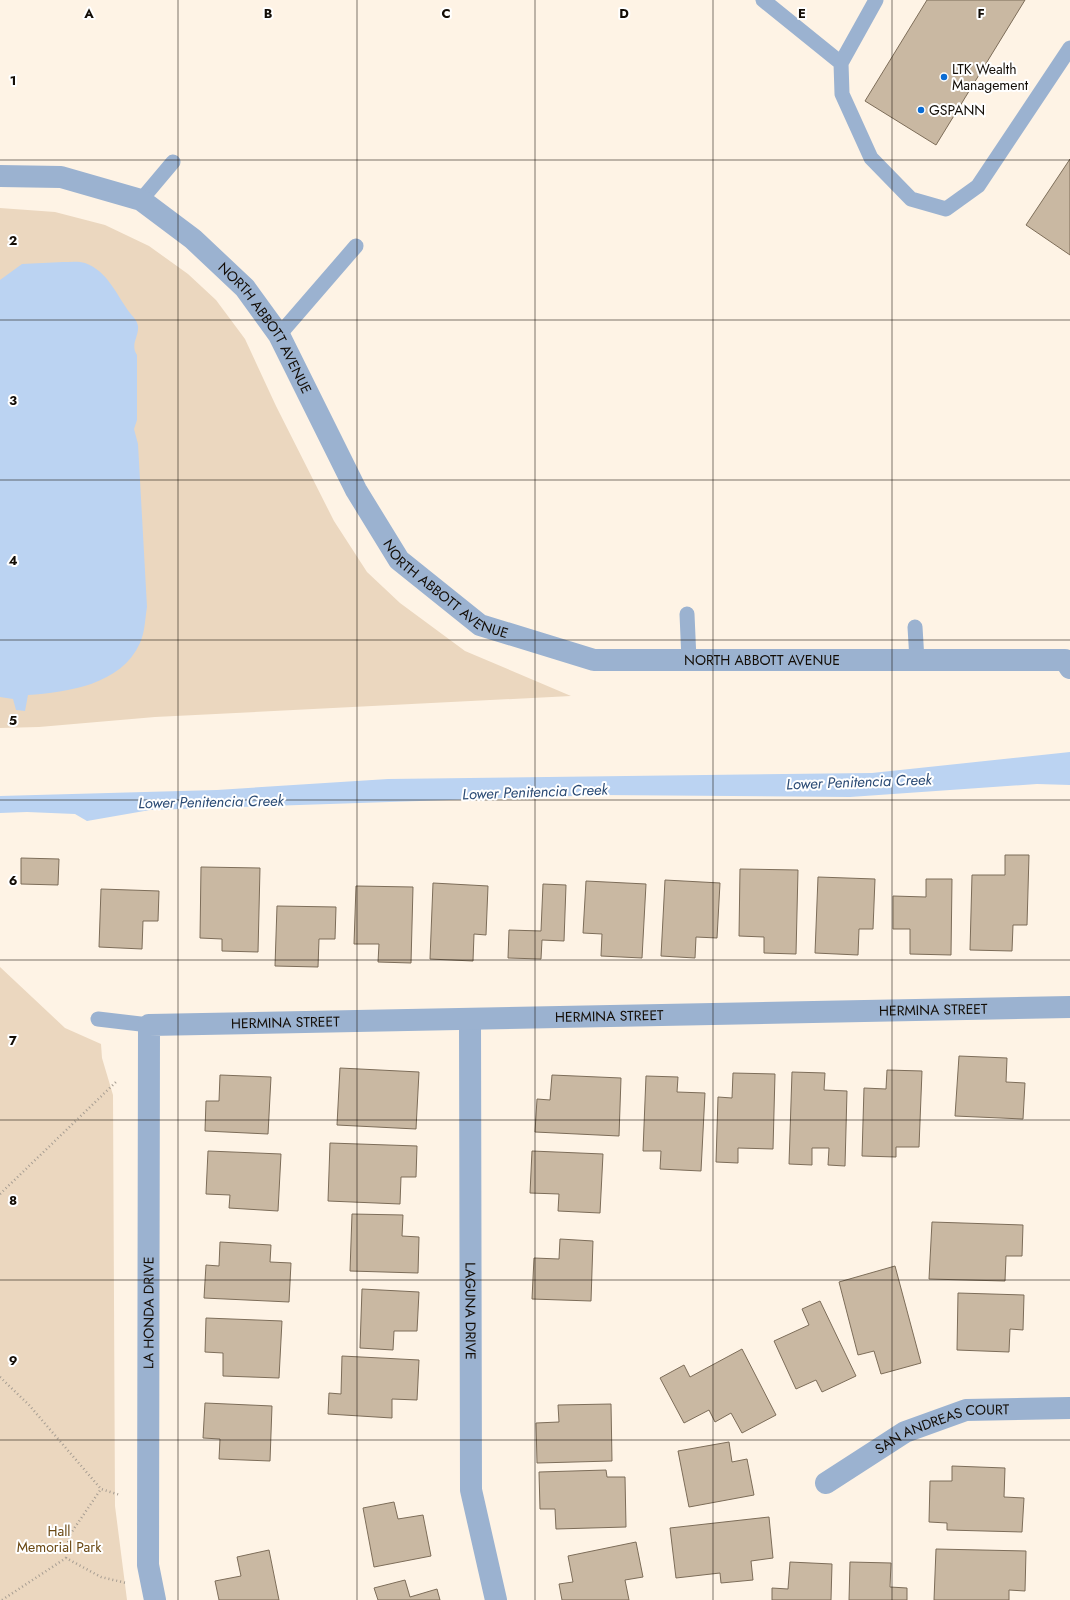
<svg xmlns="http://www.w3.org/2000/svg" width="1070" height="1600" viewBox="0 0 1070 1600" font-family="Jost,sans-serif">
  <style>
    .green { fill: #ebd7bf }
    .water { fill: #bbd3f2 }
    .building { fill: #c9b8a2; stroke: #7d6d59 }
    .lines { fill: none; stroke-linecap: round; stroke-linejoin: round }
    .path { stroke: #a69d92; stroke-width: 2.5; stroke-dasharray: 1 3; stroke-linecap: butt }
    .service { stroke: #9bb2d0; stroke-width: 15 }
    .minor { stroke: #9bb2d0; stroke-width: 22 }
    .grid { fill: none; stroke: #130d06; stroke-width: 1; stroke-opacity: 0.55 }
    .poi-dot { fill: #0a6cd4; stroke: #fff; stroke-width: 1.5 }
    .labels { text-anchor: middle; stroke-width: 4; stroke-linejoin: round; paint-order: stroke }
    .poi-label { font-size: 14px; fill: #130d06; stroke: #fff; text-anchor: start }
    .street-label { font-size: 14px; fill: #130d06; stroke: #fff }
    .park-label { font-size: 14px; fill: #6a4813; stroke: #fff }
    .water-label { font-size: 15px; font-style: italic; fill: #2b4b75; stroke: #fff }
    .grid-label { font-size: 13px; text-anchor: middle; font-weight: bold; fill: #130d06; stroke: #fff; stroke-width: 4; stroke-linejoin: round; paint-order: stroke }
  </style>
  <rect width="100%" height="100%" fill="#fef3e5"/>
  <path class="green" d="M0 208 55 212 105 225 149 246 188 274 216 300 245 339 276 406 334 521 367 572 400 603 465 651 571 696 155 717 39 727 0 728Z
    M0 967 65 1028 101 1044 102 1058 113 1095 115 1506 127 1600H0Z"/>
  <path class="water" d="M63 262C70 262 79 261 85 263 108 271 117 296 130 313 133 317 137 320 138 326 139 337 130 344 137 355V420L134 429 138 444 147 607C145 619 145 632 140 643 121 685 68 692 28 695L25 711 16 710 13 699 0 697V280L22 264Z
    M1070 752V785L1037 784 850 797 603 795 150 810 87 821 75 814 27 812 0 813V796L217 790 388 779 872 773Z"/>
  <path class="building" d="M927 0H1025L936 145 865 101Z
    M1070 159V255L1026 225Z
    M1005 855H1029L1027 925H1013L1012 951 970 950 972 875H1005Z
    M21 858 59 859 58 885 21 884Z
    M201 867 260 868 258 952 222 951V939L200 938Z
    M740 869 798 870 796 954 764 953V937L739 936Z
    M818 877 875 879 873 929H859L858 955 815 953Z
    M926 879H952L951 955 910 954V929H893V896L926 897Z
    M665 880 720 883 717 938 696 937 695 958 661 956Z
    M586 881 646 884 642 958 601 956 602 934 583 933Z
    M433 883 488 886 486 935 474 934 473 961 430 959Z
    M543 884 566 885 564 941 542 940 541 959 508 958 509 930 541 931Z
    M356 886 413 887 411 963 378 962 379 944H354Z
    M101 889 159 891 158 921H143L142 949 99 947Z
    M277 906 336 907 335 939H319L318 967 275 966Z
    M959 1056 1007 1058 1006 1082 1025 1083 1023 1119 955 1116Z
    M340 1068 419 1072 416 1129 337 1125Z
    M887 1070 922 1071 919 1147H896V1157L862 1156 864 1088 886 1089Z
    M792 1072 825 1073 824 1090 847 1091 845 1166 828 1165 829 1148H812V1165L789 1164Z
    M733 1073 775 1074 773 1149 738 1148V1163L716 1162 718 1097 732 1098Z
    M220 1075 271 1077 268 1134 205 1131 206 1101H219Z
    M552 1075 621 1078 619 1136 535 1132 537 1099 550 1100Z
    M646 1076 678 1077 677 1092 705 1093 701 1171 660 1169 661 1151H643Z
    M330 1143 417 1146 416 1177H401L400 1204 328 1201Z
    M208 1151 281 1154 278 1211 229 1208 230 1195 206 1194Z
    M532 1151 603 1154 600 1213 558 1211 559 1194 530 1193Z
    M352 1214 403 1215 402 1236 419 1237 418 1273 350 1271Z
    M932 1222 1023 1225 1022 1256H1006L1005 1281 929 1279Z
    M560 1239 593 1241 591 1301 532 1299 534 1258 559 1259Z
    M220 1242 271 1245 270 1262 291 1263 289 1302 204 1298 206 1265 219 1266Z
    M895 1266 921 1363 881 1374 874 1351 858 1355 839 1282Z
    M362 1289 419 1292 417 1331H394L393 1350 360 1348Z
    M958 1293 1024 1295 1023 1330 1010 1329 1009 1352 957 1350Z
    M820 1301 856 1376 822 1392 816 1380 796 1389 774 1341 809 1325 802 1309Z
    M206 1318 282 1321 279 1378 223 1376V1353L205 1352Z
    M742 1349 776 1415 742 1433 731 1413 715 1422 709 1410 684 1423 660 1378 684 1365 690 1377Z
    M342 1356 419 1360 417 1400 392 1399V1418L328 1414 329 1393 341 1394Z
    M205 1403 272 1406 270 1461 219 1459 220 1439 203 1438Z
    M611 1404 612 1461 537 1463 536 1423 559 1422 558 1405Z
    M729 1442 732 1462 747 1459 754 1495 689 1507 678 1451Z
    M952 1466 1005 1468 1004 1497 1024 1498 1022 1532 947 1530V1523L929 1522 930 1481H952Z
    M606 1470 607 1477H625L626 1527 556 1529 555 1509H540L539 1472Z
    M394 1502 398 1519 423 1515 431 1556 374 1567 363 1508Z
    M769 1517 773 1558 751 1561 753 1580 721 1583 720 1573 676 1578 670 1528Z
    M636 1542 643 1577 625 1580 629 1600H562L559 1584 573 1582 568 1556Z
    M936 1549 1026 1551 1025 1591 1009 1590V1600H934Z
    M269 1550 279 1600H219L215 1581 241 1576 237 1557Z
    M790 1562 832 1564 831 1600H772V1588L788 1589Z
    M850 1562 891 1563 890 1587 907 1588V1600H849Z
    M405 1580 410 1597 437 1589 440 1600H378L374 1588Z"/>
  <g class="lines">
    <path class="path" d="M0 1194 117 1081
      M0 1377 29 1405 101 1489
      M66 1558 69 1536 101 1489 120 1495
      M2 1600 66 1558 101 1577 126 1583"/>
    <path class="service" d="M763 0 841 63 876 0
      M841 63 842 94 871 158 911 199 946 209 978 186 1070 48
      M141 200 173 162
      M279 335 356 246
      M687 614 689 660
      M915 627 917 660
      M98 1019 149 1025"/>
    <g class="minor">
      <path id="s1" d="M0 176 61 177 141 200 193 239 245 288 279 335 356 490 399 560 480 625 594 660H1065L1070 668"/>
      <path id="s2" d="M470 1019 471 1490 496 1600"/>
      <path id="s3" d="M826 1483 905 1432 966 1410 1070 1408"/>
      <path id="s4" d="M155 1600 148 1565 149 1025 1070 1007"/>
    </g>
  </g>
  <path class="grid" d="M178 0V1600M357 0V1600M535 0V1600M713 0V1600M892 0V1600M0 160H1070M0 320H1070M0 480H1070M0 640H1070M0 800H1070M0 960H1070M0 1120H1070M0 1280H1070M0 1440H1070"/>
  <g class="poi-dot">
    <circle cx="944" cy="77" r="4"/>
    <circle cx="921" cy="110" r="4"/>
  </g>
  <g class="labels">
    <g class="poi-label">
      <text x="952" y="74">LTK Wealth<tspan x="952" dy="16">Management</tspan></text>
      <text x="929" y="115">GSPANN</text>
    </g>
    <g class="street-label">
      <text dy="5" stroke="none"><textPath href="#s1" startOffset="325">NORTH ABBOTT AVENUE</textPath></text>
      <text dy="5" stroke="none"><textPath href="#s1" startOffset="649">NORTH ABBOTT AVENUE</textPath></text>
      <text dy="5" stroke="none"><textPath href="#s1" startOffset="985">NORTH ABBOTT AVENUE</textPath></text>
      <text dy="5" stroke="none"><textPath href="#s4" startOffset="1360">HERMINA STREET</textPath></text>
      <text dy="5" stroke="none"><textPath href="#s4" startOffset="1036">HERMINA STREET</textPath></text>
      <text dy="5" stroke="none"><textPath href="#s4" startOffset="712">HERMINA STREET</textPath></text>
      <text dy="5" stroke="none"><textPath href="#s2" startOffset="292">LAGUNA DRIVE</textPath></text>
      <text dy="5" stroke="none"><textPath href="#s4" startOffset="288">LA HONDA DRIVE</textPath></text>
      <text dy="5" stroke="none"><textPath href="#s3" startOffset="131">SAN ANDREAS COURT</textPath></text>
    </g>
    <g class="park-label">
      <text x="59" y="1536">Hall<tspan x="59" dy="16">Memorial Park</tspan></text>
    </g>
    <g class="water-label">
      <text transform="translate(859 782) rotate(-2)" y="5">Lower Penitencia Creek</text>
      <text transform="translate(535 792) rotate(-2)" y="5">Lower Penitencia Creek</text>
      <text transform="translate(211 802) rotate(-1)" y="5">Lower Penitencia Creek</text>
    </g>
  </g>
  <g class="grid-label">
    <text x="89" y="18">A</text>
    <text x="268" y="18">B</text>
    <text x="446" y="18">C</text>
    <text x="624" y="18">D</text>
    <text x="802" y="18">E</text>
    <text x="981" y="18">F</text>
    <text x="13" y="85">1</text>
    <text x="13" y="245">2</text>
    <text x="13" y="405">3</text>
    <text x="13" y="565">4</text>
    <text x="13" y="725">5</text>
    <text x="13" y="885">6</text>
    <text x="13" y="1045">7</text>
    <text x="13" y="1205">8</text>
    <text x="13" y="1365">9</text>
  </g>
</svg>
